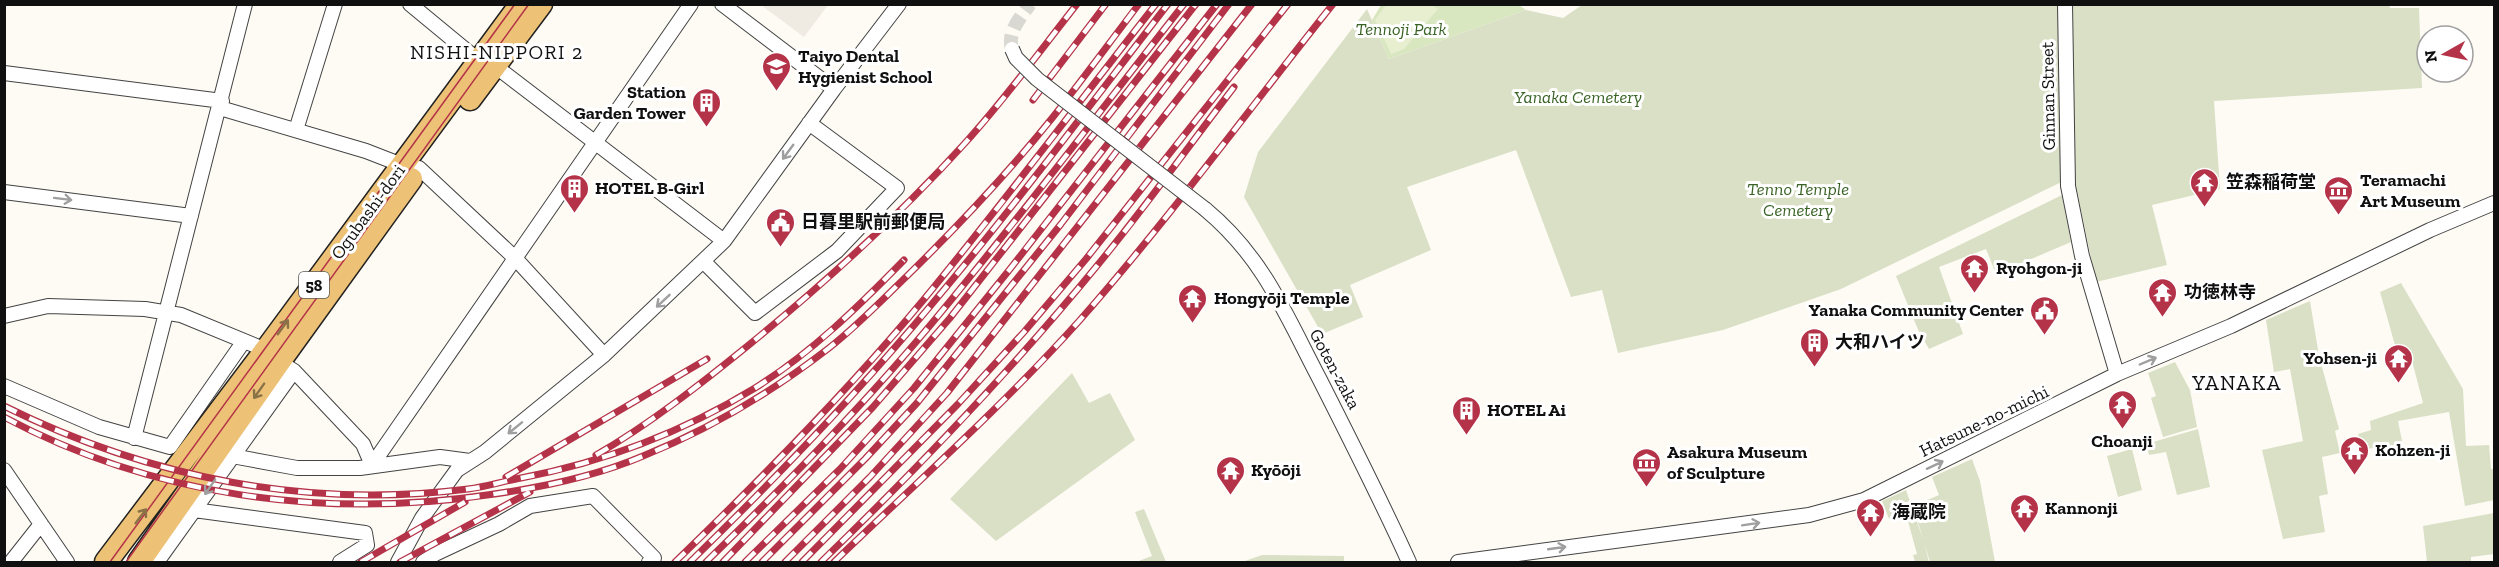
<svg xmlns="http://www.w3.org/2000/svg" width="2499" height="567" viewBox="0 0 2499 567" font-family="'Zilla Slab','Noto Sans JP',serif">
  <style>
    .green { fill: #d8e7c0 }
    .cemetery { fill: #dae0c6 }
    .pitch { fill: #e8efd1 }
    .plaza { fill: #efeae2 }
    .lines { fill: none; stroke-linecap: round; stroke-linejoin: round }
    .minor-tunnel { stroke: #dad8d2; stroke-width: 14; stroke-dasharray: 14 7; stroke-linecap: butt }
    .minor-casing { stroke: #434343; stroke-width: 16 }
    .primary-casing { stroke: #212121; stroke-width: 25 }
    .minor { stroke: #fff; stroke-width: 14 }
    .primary { stroke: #edc276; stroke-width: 22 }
    .tram { stroke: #b53349; stroke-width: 1.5 }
    .rail-casing { stroke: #b53349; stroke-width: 7 }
    .rail { stroke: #fff; stroke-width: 4.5; stroke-dasharray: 14; stroke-linecap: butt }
    .minor-bridge-casing { stroke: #434343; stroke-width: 16; stroke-linecap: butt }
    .minor-bridge { stroke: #fff; stroke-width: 14 }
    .oneway { stroke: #9f9f9f }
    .oneway2 { stroke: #8a7248 }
    .labels { text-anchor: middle; stroke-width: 6; stroke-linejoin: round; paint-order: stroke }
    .shield { fill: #fff; stroke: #585858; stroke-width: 1.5 }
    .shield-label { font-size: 16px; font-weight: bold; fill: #101010 }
    .park-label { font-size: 18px; font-style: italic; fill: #396325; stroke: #fff }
    .poi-label { font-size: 18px; font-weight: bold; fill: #101010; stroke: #fff; text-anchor: start }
    .street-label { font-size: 18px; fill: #101010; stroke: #fff }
    .neighbourhood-label { font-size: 20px; letter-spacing: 1.5px; fill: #101010; stroke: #fff }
    .quarter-label { font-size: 21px; letter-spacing: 1.5px; fill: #101010; stroke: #fff }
  </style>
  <rect width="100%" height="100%" fill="#fefbf4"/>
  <path class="green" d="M1517 4 1526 10 1389 59 1372 20 1381 5Z"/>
  <path class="cemetery" d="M2389 4 2390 8H2419L2422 88 2214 101 2220 189 2152 205 2167 265 2096 282 2074 176 1841 289 1723 330 1618 353 1602 290 1571 297 1516 150 1407 187 1431 250 1350 285 1363 317 1322 334 1244 197 1258 152 1367 9 1389 59 1526 10 1563 18 1582 5Z
    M2062 195 2071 242 1996 274 1986 249 1939 267 1963 334 1929 349 1919 332 1896 276Z
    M2401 283 2463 389 2466 446 2489 445 2491 469H2494V500L2465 506 2449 412 2398 421 2403 446 2362 449 2358 434 2371 430 2370 421 2423 403 2410 353 2398 356 2380 292Z
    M2310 301 2319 356 2339 429 2335 431 2340 453 2322 457 2328 494 2319 496 2325 532 2283 539 2262 450 2303 441 2290 369 2274 372 2266 320Z
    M2175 362 2190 390 2197 427 2163 437 2151 398 2156 396 2148 373Z
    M1072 373 1089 403 1110 393 1135 440 996 541 950 499Z
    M2198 429 2210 487 2177 495 2166 452 2149 455 2146 444Z
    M2132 449 2142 490 2118 497 2107 456Z
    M1972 459 1980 481 1995 562H1930L1913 506 1939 495 1932 477Z
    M1906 490 1924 542 1929 562H1915L1913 555 1917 554 1906 514 1889 519 1882 501Z
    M1144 509 1166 562H1136L1152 556 1135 512Z
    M2494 513V554L2471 557V562H2427L2423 526Z
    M1262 555 1344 556V562H1242Z"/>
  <path class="pitch" d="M1386 5H1431L1438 9 1404 49 1391 54 1375 20Z"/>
  <path class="plaza" d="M761 5H828L804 37Z"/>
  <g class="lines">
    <path class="minor-tunnel" d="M1012 49C1007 32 1020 18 1030 4"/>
    <defs>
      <path id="minor" d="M410 4 479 61
        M722 4 834 89
        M2065 4 2068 186 2082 256 2117 374
        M495 66 724 241
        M4 73 222 101
        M220 108 366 151 402 165
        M296 130 335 4
        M419 168 515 258 604 355
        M4 192 191 216
        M1205 209C1263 257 1285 313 1319 378 1350 439 1381 500 1409 562
        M704 262 755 313 837 251 897 188 809 123
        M4 316 48 306 145 309 181 315 266 350
        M286 366 294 371 363 444 372 465
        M4 386 99 427 170 447 244 341
        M134 438 245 4
        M232 456 297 468H360L440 457 470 461
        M372 465 691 4
        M4 470 67 562
        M194 510 365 533 367 545 340 562
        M11 562 41 524
        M157 562 294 371
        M398 562 422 518 457 470 485 452 604 355 724 241 834 89 899 4
        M423 562 435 554 499 524 530 506 593 496 654 558 649 562
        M1458 562 1809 515 1864 500 2117 374 2231 326 2430 230 2494 203"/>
      <path id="primary" d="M470 99 541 4
        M106 562 269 346 521 4
        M139 562 279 362 411 179"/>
    </defs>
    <use href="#minor" class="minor-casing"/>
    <use href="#primary" class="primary-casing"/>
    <use href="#minor" class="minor"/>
    <use href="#primary" class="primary"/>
    <path class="tram" d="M110 562 515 4
      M126 562 529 4"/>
    <defs>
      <path id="rail" d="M1033 100 1106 4
        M4 406C149 478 308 509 468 489 486 487 504 481 521 478 604 462 683 432 755 388 811 353 858 307 904 260
        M4 417C152 496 323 519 487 495 539 488 594 477 643 456 710 429 772 392 829 348 857 326 882 300 908 275 959 225 1008 173 1053 117 1082 80 1110 42 1139 4
        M596 455C650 424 702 383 750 344 827 281 899 216 966 142 1005 99 1040 51 1077 4
        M506 477 707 359
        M361 562 465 502
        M400 562 530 492
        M675 562C762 478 848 391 925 298 1004 202 1079 102 1156 4
        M690 562C774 480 856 395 932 304 1014 207 1090 105 1168 4
        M706 562C788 482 869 400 942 311 1025 211 1103 107 1184 4
        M723 562 873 407 950 318 1196 4
        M745 562 840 469 914 388 1010 269 1217 4
        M762 562 865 459 917 403 1061 224 1229 4
        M785 562 870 477 947 393 1252 4
        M802 562 958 404 1024 332 1086 259 1288 4
        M821 562C918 468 1010 372 1096 267 1144 209 1188 147 1234 87
        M834 562C916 483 1003 406 1080 320 1169 219 1249 109 1333 4"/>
    </defs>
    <use href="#rail" class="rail-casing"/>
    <use href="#rail" class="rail"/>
    <defs>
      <path id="minor-bridge" d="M1012 49 1016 58 1037 79 1205 209"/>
    </defs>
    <use href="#minor-bridge" class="minor-bridge-casing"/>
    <use href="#minor-bridge" class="minor-bridge"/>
  </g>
  <defs><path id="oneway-shaft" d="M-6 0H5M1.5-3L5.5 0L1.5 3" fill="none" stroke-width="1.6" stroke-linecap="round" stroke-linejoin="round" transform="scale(1.5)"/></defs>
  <g class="oneway">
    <use href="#oneway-shaft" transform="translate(788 152) rotate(126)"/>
    <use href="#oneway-shaft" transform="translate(63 199) rotate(7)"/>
    <use href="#oneway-shaft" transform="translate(663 301) rotate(137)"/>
    <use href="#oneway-shaft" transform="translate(2148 361) rotate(-23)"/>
    <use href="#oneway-shaft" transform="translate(515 428) rotate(141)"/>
    <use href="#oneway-shaft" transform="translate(1935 465) rotate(-25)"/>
    <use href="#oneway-shaft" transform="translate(210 487) rotate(125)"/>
    <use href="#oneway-shaft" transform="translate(1751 524) rotate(-9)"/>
    <use href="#oneway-shaft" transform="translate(1557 548) rotate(-8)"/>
  </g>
  <g class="oneway2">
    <use href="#oneway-shaft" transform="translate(283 327) rotate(-54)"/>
    <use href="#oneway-shaft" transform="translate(259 391) rotate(125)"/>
    <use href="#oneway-shaft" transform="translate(141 516) rotate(-53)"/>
  </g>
  <defs>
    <symbol id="university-pin" viewBox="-11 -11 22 30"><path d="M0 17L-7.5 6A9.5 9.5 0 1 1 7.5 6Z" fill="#b53349" stroke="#fff"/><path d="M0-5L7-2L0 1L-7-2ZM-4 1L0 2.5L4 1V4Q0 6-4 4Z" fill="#fff"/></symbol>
    <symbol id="building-pin" viewBox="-11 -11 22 30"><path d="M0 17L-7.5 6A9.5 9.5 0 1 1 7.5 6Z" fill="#b53349" stroke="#fff"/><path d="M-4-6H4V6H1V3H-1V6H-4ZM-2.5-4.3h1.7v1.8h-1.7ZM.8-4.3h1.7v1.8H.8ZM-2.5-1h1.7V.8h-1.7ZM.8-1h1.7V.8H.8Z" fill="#fff"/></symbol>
    <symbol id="temple-pin" viewBox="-11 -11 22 30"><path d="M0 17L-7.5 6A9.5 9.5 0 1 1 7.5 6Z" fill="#b53349" stroke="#fff"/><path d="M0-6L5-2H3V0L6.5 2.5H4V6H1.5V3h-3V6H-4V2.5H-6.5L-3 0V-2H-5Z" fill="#fff"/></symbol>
    <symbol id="museum-pin" viewBox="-11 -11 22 30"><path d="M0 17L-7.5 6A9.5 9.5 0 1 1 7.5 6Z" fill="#b53349" stroke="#fff"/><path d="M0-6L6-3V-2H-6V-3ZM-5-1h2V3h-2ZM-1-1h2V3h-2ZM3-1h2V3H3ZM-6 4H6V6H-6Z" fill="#fff"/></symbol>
    <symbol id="civic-pin" viewBox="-11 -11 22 30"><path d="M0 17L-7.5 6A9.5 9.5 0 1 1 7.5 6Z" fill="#b53349" stroke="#fff"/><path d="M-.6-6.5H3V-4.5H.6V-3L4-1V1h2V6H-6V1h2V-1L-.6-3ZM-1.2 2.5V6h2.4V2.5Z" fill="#fff"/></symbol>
  </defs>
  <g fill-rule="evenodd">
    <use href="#university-pin" x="760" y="50" width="33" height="45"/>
    <use href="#building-pin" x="690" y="86" width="33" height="45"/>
    <use href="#temple-pin" x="2188" y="166" width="33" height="45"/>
    <use href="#building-pin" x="558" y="172" width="33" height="45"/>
    <use href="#museum-pin" x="2322" y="174" width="33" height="45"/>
    <use href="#civic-pin" x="764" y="206" width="33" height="45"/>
    <use href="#temple-pin" x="1958" y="252" width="33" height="45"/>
    <use href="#temple-pin" x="2146" y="276" width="33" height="45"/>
    <use href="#temple-pin" x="1176" y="282" width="33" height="45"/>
    <use href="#civic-pin" x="2028" y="294" width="33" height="45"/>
    <use href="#building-pin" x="1798" y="326" width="33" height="45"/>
    <use href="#temple-pin" x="2382" y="342" width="33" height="45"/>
    <use href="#temple-pin" x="2106" y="388" width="33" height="45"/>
    <use href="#building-pin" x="1450" y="394" width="33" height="45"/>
    <use href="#temple-pin" x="2338" y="434" width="33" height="45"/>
    <use href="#museum-pin" x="1630" y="446" width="33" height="45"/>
    <use href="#temple-pin" x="1214" y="454" width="33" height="45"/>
    <use href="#temple-pin" x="2008" y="492" width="33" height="45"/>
    <use href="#temple-pin" x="1854" y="496" width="33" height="45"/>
  </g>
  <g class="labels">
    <rect class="shield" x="299" y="272" width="30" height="26" rx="4.5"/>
    <g class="shield-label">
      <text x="314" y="291">58</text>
    </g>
    <g class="park-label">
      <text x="1401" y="35">Tennoji Park</text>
      <text x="1578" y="103">Yanaka Cemetery</text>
      <text x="1798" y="195">Tenno Temple<tspan x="1798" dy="21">Cemetery</tspan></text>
    </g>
    <g class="poi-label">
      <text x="798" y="62">Taiyo Dental<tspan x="798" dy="21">Hygienist School</tspan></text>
      <text x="686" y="98" text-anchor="end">Station<tspan x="686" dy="21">Garden Tower</tspan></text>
      <text x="2360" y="186">Teramachi<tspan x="2360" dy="21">Art Museum</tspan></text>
      <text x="2226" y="188">笠森稲荷堂</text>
      <text x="595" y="194">HOTEL B-Girl</text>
      <text x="801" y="228">日暮里駅前郵便局</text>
      <text x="1996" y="274">Ryohgon-ji</text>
      <text x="2184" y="298">功徳林寺</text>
      <text x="1214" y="304">Hongyōji Temple</text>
      <text x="2024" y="316" text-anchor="end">Yanaka Community Center</text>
      <text x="1835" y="348">大和ハイツ</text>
      <text x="2377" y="364" text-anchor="end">Yohsen-ji</text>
      <text x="1487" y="416">HOTEL Ai</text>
      <text x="2122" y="447" text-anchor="middle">Choanji</text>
      <text x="2375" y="456">Kohzen-ji</text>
      <text x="1667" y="458">Asakura Museum<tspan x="1667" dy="21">of Sculpture</tspan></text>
      <text x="1251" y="476">Kyōōji</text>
      <text x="2045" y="514">Kannonji</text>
      <text x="1892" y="518">海蔵院</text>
    </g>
    <g class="street-label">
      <text transform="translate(2048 96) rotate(-91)" y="6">Ginnan Street</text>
      <text transform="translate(368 212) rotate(-54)" y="6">Ogubashi-dori</text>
      <text transform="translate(1335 369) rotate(62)" y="6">Goten-zaka</text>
      <text transform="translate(1984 421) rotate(-26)" y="6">Hatsune-no-michi</text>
    </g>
    <g class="neighbourhood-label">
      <text x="497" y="59">NISHI-NIPPORI 2</text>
    </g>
    <g class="quarter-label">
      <text x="2237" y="390">YANAKA</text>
    </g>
  </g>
  <rect width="2499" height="567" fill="none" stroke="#101010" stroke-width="12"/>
  <g transform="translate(2445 54) rotate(261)"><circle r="28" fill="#ffffff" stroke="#9f9f9f" stroke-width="1.5"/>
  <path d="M0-4.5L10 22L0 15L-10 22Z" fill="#b53349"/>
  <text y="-9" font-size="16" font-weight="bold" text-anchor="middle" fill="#101010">N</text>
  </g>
</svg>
